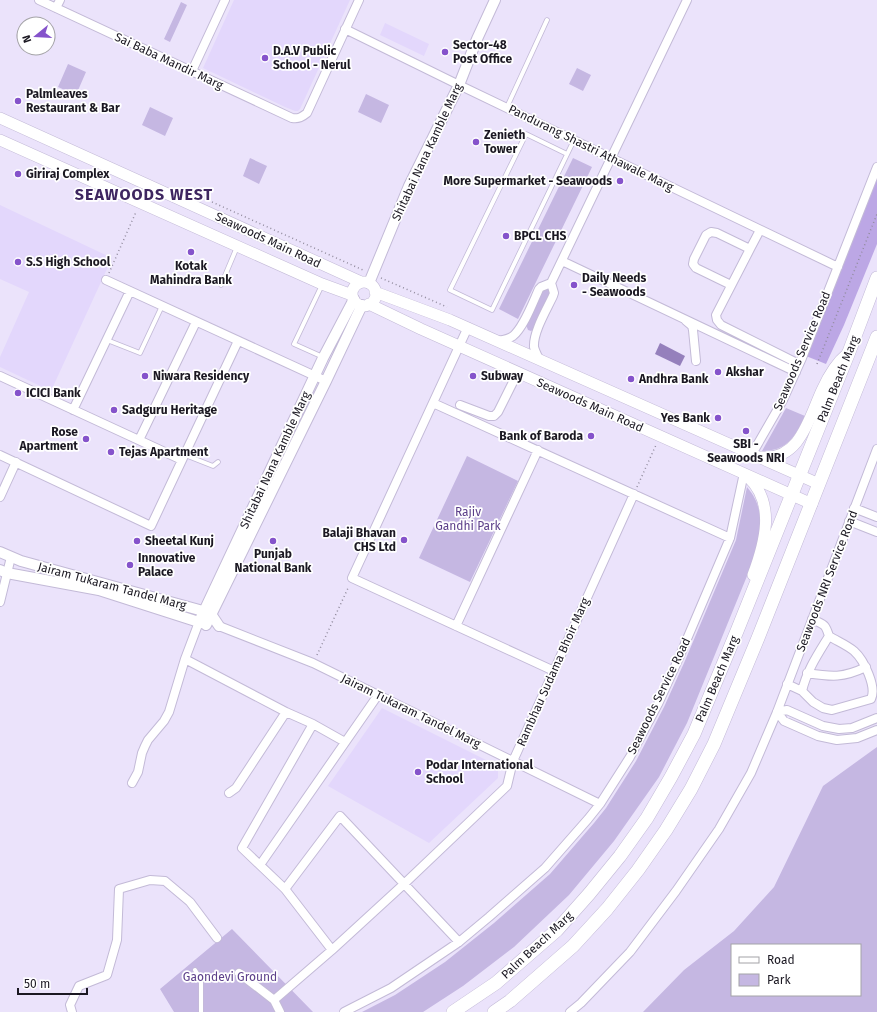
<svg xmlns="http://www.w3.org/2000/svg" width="877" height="1012" viewBox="0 0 877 1012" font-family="'Fira Sans',sans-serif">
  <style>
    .built { fill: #e3d7fc }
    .green { fill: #c5b7e2; fill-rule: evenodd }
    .forest { fill: #bca7e5 }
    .water { fill: #9580bc }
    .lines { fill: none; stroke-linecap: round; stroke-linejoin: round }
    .service-casing { stroke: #c3bad7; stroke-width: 5.5 }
    .minor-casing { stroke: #c3bad7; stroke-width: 10 }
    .tertiary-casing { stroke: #c3bad7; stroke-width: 12 }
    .secondary-casing { stroke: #c3bad7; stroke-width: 12 }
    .primary-casing { stroke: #c3bad7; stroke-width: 14 }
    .path { stroke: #928c9e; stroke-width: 1.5; stroke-dasharray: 1 3; stroke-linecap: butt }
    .service { stroke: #fff; stroke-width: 4 }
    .minor { stroke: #fff; stroke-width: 8 }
    .tertiary { stroke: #fff; stroke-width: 10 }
    .secondary { stroke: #fff; stroke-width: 11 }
    .primary { stroke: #fff; stroke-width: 13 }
    .poi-dot { fill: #8553cb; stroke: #fff; stroke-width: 1.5 }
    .labels { text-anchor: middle; stroke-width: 3.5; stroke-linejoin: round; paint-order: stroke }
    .poi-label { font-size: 12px; font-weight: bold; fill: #1b1822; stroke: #fff; text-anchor: start }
    .street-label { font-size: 12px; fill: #1b1822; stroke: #fff }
    .park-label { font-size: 12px; fill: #5d408a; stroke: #fff }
    .district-label { font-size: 16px; font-weight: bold; letter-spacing: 1px; fill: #3e2660; stroke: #fff }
  </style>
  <rect width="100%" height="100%" fill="#ebe3fb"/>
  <path class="built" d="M234 0H350L300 109 298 111H295L285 107 203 68Z
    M385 23 429 44 424 56 380 35Z
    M0 205 112 258 51 391 0 367V357L29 292 0 279Z
    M382 708 498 766V778L429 843 328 786Z"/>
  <path class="green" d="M181 2 187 5 170 42 164 39Z
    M68 64 86 72 76 95 58 87Z
    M577 68 591 75 583 91 569 84Z
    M366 94 389 105 381 123 358 112Z
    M150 107 173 118 165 136 142 125Z
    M250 158 267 166 259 184 243 176Z
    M573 158 592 167 518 319 499 309Z
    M549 287 552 290 534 329 531 331 528 330 526 325 543 289Z
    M786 408 805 416C795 437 787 451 762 451Z
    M467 456 518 481 470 582 419 558Z
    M747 487C765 508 761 528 756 554L687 723 659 777 614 841 569 895 514 947 463 986 423 1012H362L395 995 445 962 494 923 550 874 594 823 606 808 636 761 664 707 684 663 736 540Z
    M877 747V1012H643L684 970 734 931 774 887 823 786ZM732 945H860V995H732Z
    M232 929 313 1012H174L160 989Z"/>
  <path class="forest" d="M877 179V244L844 325 826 364 806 356Z"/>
  <path class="water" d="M660 343 685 356 680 366 655 354Z"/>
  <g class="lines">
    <defs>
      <path id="service" d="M507 107 547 20
        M567 154 526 134 450 290 492 310 574 140
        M221 285 237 247
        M322 285 294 344 323 357
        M107 340 140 353 162 306
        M185 455 213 466 218 462
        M195 970 201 980V1012"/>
      <path id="minor" d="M39 0 292 118C299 119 302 117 307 113L359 0
        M56 8 60 0
        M345 29 459 85 838 267
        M192 71 225 0
        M750 249 760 230
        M562 261 796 372
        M106 280 326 381
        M731 285 696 268 693 264 694 259 706 235 711 232 717 233 750 249 716 315 717 320 721 325 799 364
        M686 321 692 326 693 330 696 361
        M468 327 352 578 554 671
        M498 341C503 340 509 339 513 336 524 327 533 302 539 289L541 287 551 283
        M539 359C537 355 535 351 534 347 533 332 547 309 553 296L554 293 551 283 687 0
        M0 376 182 460
        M433 403 730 538
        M460 405 489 416H494L498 412 518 372
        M73 410 130 291
        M139 440 196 322
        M752 454 783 400 802 358 877 167
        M0 455 151 526 238 341
        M0 497 16 462
        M854 508 877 517
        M849 521 877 532
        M0 602 11 557
        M812 619C824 625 825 623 829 636 837 641 847 645 854 651 864 660 877 687 871 699L832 710 823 708 813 702 802 691C807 670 818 654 829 636
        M219 626 313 663 600 804
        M456 626 538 450
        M185 659 286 712 236 788 229 793
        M807 673C832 677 843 678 866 667
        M787 684 802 691
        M286 712 313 724
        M777 712 784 721 818 736 837 740 857 738 877 730
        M777 712 787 710 823 726 839 729 852 728 877 718
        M132 783 138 772 142 753 145 746 148 740 164 721 169 712 185 659 199 622
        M260 865 378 695
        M285 889 340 816 459 942
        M332 950 285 889 242 848 313 724 345 742
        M239 973 274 1000 280 1012
        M274 1000 332 950 404 884 507 786 513 761 634 494
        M72 1012 70 1005 79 986 107 975 117 940 119 889 150 880 165 881 190 902 217 938
        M344 1012 391 988 459 942 489 917 545 868 588 819 600 804 630 757 658 704 678 660 730 538 744 473
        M570 1012 581 1003 630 952 676 891 719 829 751 773 777 712 877 449"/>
      <path id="tertiary" d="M369 283 409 186 459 85 477 39 495 0
        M0 552 21 561 203 611 211 614 219 626
        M0 570 7 573 99 590 205 624
        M199 622 323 358 354 299
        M206 625 326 381 362 305"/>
      <path id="secondary" d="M0 118 148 185 361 282
        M0 140 322 284 352 295
        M352 294a12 12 0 1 1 24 0a12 12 0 1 1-24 0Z
        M375 292 450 320 819 484
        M369 304 421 329 812 504
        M761 457C800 461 809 418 822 390 828 377 836 363 847 354
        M748 477C776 503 765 543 753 575"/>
      <path id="primary" d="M453 1012 496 983 557 930 589 894 620 856 647 818 671 777 694 734 737 631 849 352 877 278
        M494 1012 510 1001 573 946 607 909 638 870 666 830 691 789 714 744 758 638 877 337"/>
    </defs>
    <use href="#service" class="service-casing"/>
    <use href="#minor" class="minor-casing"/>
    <use href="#tertiary" class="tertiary-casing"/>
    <use href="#secondary" class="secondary-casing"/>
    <use href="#primary" class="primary-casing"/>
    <path class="path" d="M212 202 363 270
      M109 273 136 212
      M381 278 447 307
      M817 364 877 214
      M637 487 656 445
      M317 655 349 586"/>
    <use href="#service" class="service"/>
    <use href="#minor" class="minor"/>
    <use href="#tertiary" class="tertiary"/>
    <use href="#secondary" class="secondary"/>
    <use href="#primary" class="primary"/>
  </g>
  <g class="poi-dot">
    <circle cx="445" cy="52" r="4"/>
    <circle cx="265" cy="58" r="4"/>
    <circle cx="18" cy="101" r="4"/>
    <circle cx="476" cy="142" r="4"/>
    <circle cx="18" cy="174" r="4"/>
    <circle cx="620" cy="181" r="4"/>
    <circle cx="506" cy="236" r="4"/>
    <circle cx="191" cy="252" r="4"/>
    <circle cx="18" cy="262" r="4"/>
    <circle cx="574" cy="285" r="4"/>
    <circle cx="718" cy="372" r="4"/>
    <circle cx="145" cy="376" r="4"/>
    <circle cx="473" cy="376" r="4"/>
    <circle cx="631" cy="379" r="4"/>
    <circle cx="18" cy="393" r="4"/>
    <circle cx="114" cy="410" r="4"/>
    <circle cx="718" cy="418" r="4"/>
    <circle cx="746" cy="431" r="4"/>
    <circle cx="591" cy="436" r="4"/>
    <circle cx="86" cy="439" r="4"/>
    <circle cx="111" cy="452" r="4"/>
    <circle cx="404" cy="540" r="4"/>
    <circle cx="137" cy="541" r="4"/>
    <circle cx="273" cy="541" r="4"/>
    <circle cx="130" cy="565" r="4"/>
    <circle cx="418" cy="772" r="4"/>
  </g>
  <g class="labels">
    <g class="poi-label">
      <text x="453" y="49">Sector-48<tspan x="453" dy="14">Post Office</tspan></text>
      <text x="273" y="55">D.A.V Public<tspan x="273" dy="14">School - Nerul</tspan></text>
      <text x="26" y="98">Palmleaves<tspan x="26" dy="14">Restaurant &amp; Bar</tspan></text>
      <text x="484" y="139">Zenieth<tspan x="484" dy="14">Tower</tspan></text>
      <text x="26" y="178">Giriraj Complex</text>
      <text x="612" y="185" text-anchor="end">More Supermarket - Seawoods</text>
      <text x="514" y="240">BPCL CHS</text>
      <text x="26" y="266">S.S High School</text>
      <text x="191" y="270" text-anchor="middle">Kotak<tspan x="191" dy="14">Mahindra Bank</tspan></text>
      <text x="582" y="282">Daily Needs<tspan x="582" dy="14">- Seawoods</tspan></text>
      <text x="726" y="376">Akshar</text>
      <text x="153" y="380">Niwara Residency</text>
      <text x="481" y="380">Subway</text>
      <text x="639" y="383">Andhra Bank</text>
      <text x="26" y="397">ICICI Bank</text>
      <text x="122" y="414">Sadguru Heritage</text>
      <text x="710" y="422" text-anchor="end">Yes Bank</text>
      <text x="78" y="436" text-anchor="end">Rose<tspan x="78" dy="14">Apartment</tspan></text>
      <text x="583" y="440" text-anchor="end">Bank of Baroda</text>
      <text x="746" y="448" text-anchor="middle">SBI -<tspan x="746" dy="14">Seawoods NRI</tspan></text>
      <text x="119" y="456">Tejas Apartment</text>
      <text x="396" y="537" text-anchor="end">Balaji Bhavan<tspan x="396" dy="14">CHS Ltd</tspan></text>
      <text x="145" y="545">Sheetal Kunj</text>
      <text x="273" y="558" text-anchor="middle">Punjab<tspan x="273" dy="14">National Bank</tspan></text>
      <text x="138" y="562">Innovative<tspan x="138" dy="14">Palace</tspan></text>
      <text x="426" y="769">Podar International<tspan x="426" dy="14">School</tspan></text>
    </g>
    <g class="street-label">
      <text transform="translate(169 61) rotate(25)" y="4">Sai Baba Mandir Marg</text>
      <text transform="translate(591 148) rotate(26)" y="4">Pandurang Shastri Athawale Marg</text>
      <text transform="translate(427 152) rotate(-65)" y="4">Shitabai Nana Kamble Marg</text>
      <text transform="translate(268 240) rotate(25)" y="4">Seawoods Main Road</text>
      <text transform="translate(802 351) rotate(-67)" y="4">Seawoods Service Road</text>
      <text transform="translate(838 379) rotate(-68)" y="4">Palm Beach Marg</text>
      <text transform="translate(590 405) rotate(24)" y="4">Seawoods Main Road</text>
      <text transform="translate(275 460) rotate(-65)" y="4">Shitabai Nana Kamble Marg</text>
      <text transform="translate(827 581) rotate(-69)" y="4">Seawoods NRI Service Road</text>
      <text transform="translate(112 586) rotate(15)" y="4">Jairam Tukaram Tandel Marg</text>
      <text transform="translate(553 672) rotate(-66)" y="4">Rambhau Sudama Bhoir Marg</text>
      <text transform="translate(717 679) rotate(-67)" y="4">Palm Beach Marg</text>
      <text transform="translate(659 696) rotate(-64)" y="4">Seawoods Service Road</text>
      <text transform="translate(411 711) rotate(26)" y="4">Jairam Tukaram Tandel Marg</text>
      <text transform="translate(537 945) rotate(-43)" y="4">Palm Beach Marg</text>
    </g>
    <g class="park-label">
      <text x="468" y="516">Rajiv<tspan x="468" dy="14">Gandhi Park</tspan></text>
      <text x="230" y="981">Gaondevi Ground</text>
    </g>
    <g class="district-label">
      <text x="144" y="200">SEAWOODS WEST</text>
    </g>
  </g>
  <rect x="731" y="944" width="130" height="52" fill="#ffffff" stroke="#a4a3a7"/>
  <rect x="739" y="957" width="20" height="6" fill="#ffffff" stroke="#a4a3a7"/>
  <text x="767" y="964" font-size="12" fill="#1b1822">Road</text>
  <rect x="739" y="974" width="20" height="12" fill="#c5b7e2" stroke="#a4a3a7"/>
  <text x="767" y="984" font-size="12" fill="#1b1822">Park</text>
  <g transform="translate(36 36) rotate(252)"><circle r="19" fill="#ffffff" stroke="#a4a3a7"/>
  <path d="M0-3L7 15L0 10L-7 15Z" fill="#8553cb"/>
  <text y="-6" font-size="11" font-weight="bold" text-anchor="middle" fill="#1b1822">N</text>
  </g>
  <path d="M18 988v6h69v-6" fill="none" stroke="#1b1822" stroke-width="2"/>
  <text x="24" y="988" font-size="12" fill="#1b1822" stroke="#ffffff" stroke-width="3" paint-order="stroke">50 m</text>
</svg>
